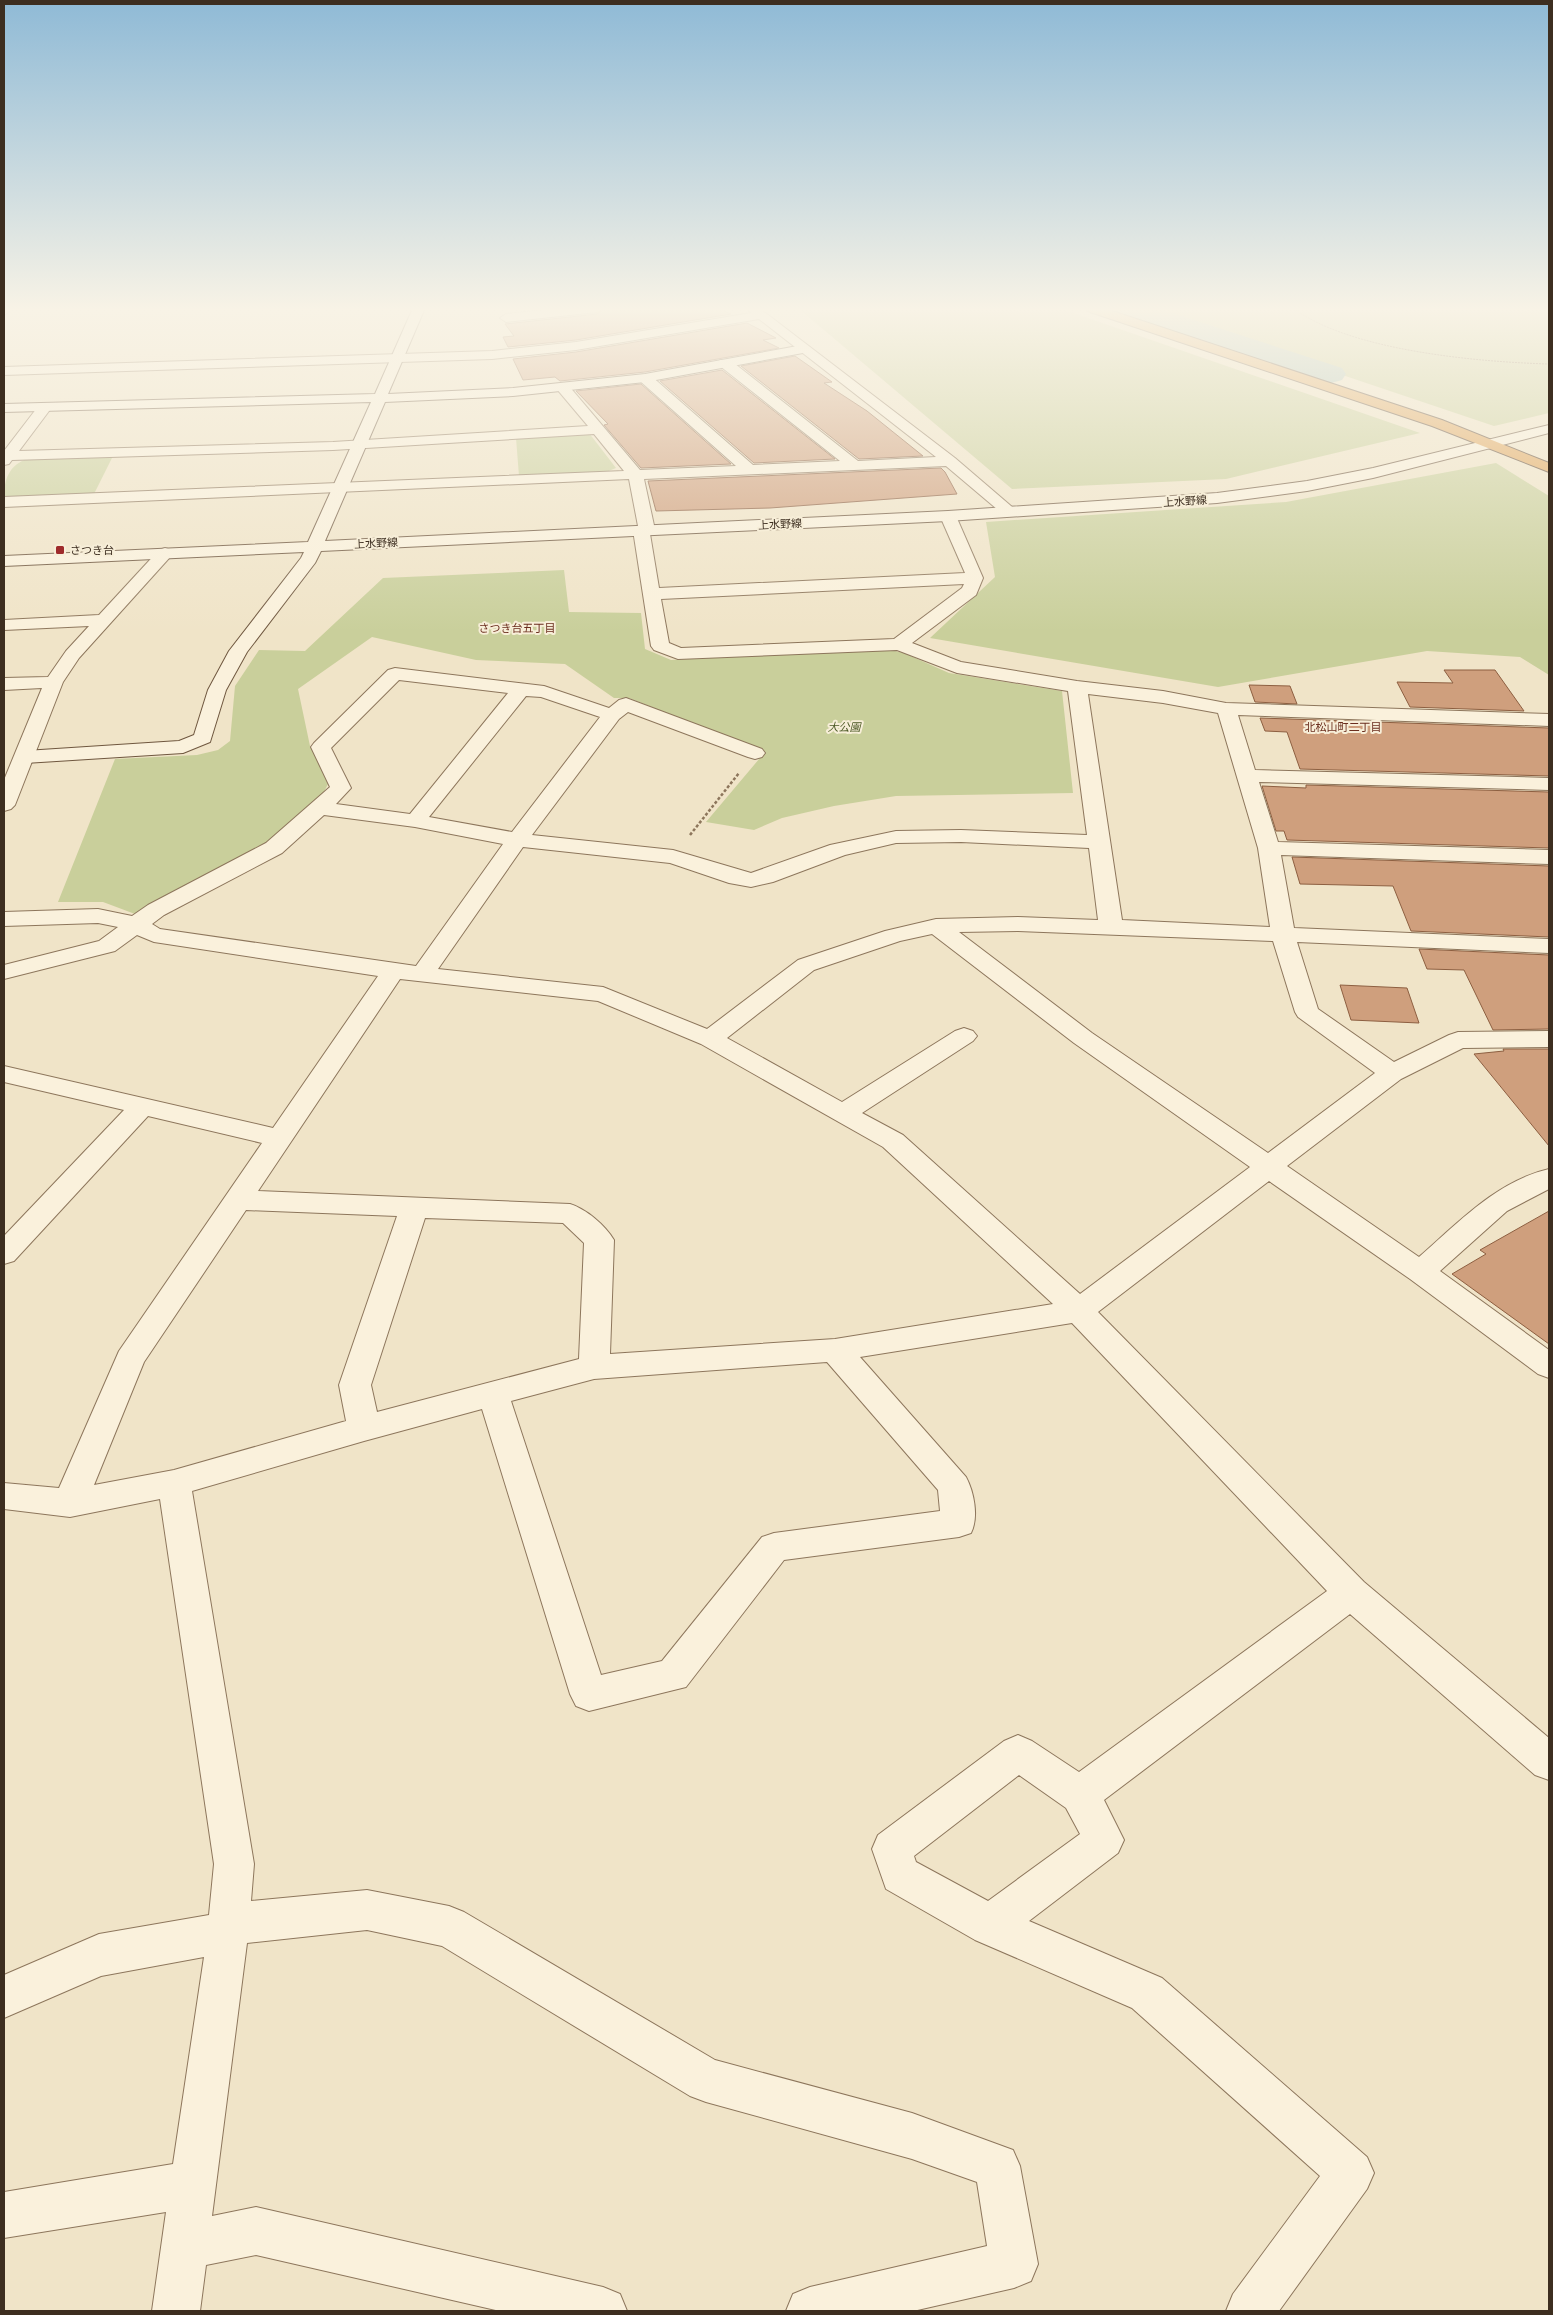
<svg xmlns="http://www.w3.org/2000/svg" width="1553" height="2315" viewBox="0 0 1553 2315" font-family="'Libre Baskerville','Noto Sans JP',serif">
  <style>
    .green { fill: #c9cf9b }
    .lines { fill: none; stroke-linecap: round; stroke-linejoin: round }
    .river { fill: #a9c4bc; fill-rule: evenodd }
    .building { fill: #cf9f7d; stroke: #8d5f41 }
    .street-casing { stroke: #8d765c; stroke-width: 2 }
    .secondary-casing { stroke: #6f573f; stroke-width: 2 }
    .highway-casing { stroke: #5b4430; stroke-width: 2 }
    .path-far1 { stroke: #8d765c; stroke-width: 1; stroke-dasharray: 2 1; stroke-linecap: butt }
    .path { stroke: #8d765c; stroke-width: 2.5; stroke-dasharray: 3 2; stroke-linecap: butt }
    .street { fill: #faf1dc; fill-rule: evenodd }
    .secondary { fill: #faf1dc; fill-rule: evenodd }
    .highway { fill: #e0a458; fill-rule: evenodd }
    .poi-dot { fill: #9e2a2b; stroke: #f7eed8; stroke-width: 2 }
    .labels { text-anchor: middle; stroke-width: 4; stroke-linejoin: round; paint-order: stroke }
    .far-street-label { font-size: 11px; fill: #3d2e20; stroke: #f7eed8 }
    .far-poi-label { font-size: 11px; fill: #3d2e20; stroke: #f7eed8; text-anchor: start }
    .far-neighbourhood-label { font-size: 11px; fill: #6b2e1e; stroke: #f7eed8 }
    .far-park-label { font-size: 11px; font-style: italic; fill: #4d5a26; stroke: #f7eed8 }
  </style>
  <rect width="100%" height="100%" fill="#f0e4c8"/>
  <path class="green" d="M798 308H1059L1420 433 1226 479 1012 489Z
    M1122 308H1549V413L1494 426 1274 352Z
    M589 433 616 468 606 472 519 476 516 438Z
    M113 456 94 494 4 498C4 480 9 464 28 459Z
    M1496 463 1549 496V675L1520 657 1427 651 1218 687 930 638 995 577 986 522 1286 502Z
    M564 570 569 612 641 613 645 649 671 660 886 649 904 653 949 673 1062 691 1073 793 896 796 834 806 782 818 754 830 706 822 765 752 629 698H614L565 664 476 660 372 637 298 689 310 746 329 782 320 800 268 843 135 914 103 902H58L115 759 197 755 218 750 230 741 235 686 259 650 305 651 383 578Z"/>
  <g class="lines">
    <path class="river" d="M1116 308H1157L1342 368 1346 374 1342 380 1331 383 1320 380 1120 314Z"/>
  </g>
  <path class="building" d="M605 308H718L731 314 576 340 508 347 503 337 514 336 505 324 597 314Z
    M747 323 776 338 763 340 779 348 645 372 560 381 555 377 523 380 513 359 576 352Z
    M795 356 832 382 824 383 867 411 923 456 859 459 741 366Z
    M722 370 835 459 754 463 660 381Z
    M641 384 731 464 641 468 604 425 608 424 576 391Z
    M941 468 945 472 957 494 770 508 656 511 648 481Z
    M1444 670H1495L1524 711 1410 707 1397 682 1453 683Z
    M1249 685 1290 686 1297 704 1255 702Z
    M1260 718 1549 728V776L1300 769 1287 732 1265 731Z
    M1306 785 1549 792V848L1287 840 1284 831H1276L1262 786 1306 788Z
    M1292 857 1549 866V937L1411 931 1393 886 1300 884Z
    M1419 949 1549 955V1029L1493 1030 1464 970 1427 969Z
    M1340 985 1407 988 1419 1023 1351 1020Z
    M1503 1049H1549V1146L1474 1054 1504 1051Z
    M1549 1211V1344L1452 1274 1486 1254 1480 1250Z"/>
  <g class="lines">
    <defs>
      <path id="street" d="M4 308H14L4 315Z
        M565 308H603L597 312 506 322 500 318 506 314Z
        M746 308H759L955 458 1018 512 1016 515H1004L946 466 644 479 655 530 650 534 659 588 965 573 940 516 942 513H954L956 516 983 578 976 595 912 643 961 662 1077 681 1163 691 1226 703 1549 714V726L1238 715 1255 770 1549 778V790L1259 782 1278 842 1549 850V864L1281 855 1294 928 1549 939V953L1297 942 1318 1009 1394 1062 1449 1035 1458 1032 1549 1031V1047L1463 1048 1401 1079 1287 1166 1419 1257C1458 1223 1497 1181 1549 1169V1189L1507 1211 1440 1271 1549 1350V1378L1538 1374 1410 1279 1269 1181 1098 1312 1364 1582 1549 1738V1780L1535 1775 1350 1614 1104 1800 1124 1840 1118 1853 1029 1921 1162 1978 1367 2157 1374 2173 1367 2189 1279 2311H1226L1233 2294 1320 2176 1132 2008 975 1940 886 1889 872 1849 878 1835 1004 1741 1018 1735 1032 1741 1079 1772 1327 1591 1072 1323 860 1357 966 1477C974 1492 979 1517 971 1533L959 1537 784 1560 686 1687 589 1711 576 1706 570 1694 482 1409 364 1441 192 1491 254 1864 251 1901 367 1890 449 1906 464 1912 715 2060 912 2113 1013 2150 1020 2166 1038 2264 1031 2281 1014 2288 913 2311H786L793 2294 810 2287 987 2246 977 2182 912 2159 706 2102 690 2096 442 1946 367 1930 247 1943 212 2216 256 2207 603 2287 620 2294 627 2311H500L256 2255 206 2265 200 2311H152L166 2212 4 2238V2192L173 2164 204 1957 101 1976 4 2018V1975L99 1934 209 1915 214 1864 160 1499 70 1517 4 1509V1483L59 1488 119 1351 262 1143 148 1116 14 1261 4 1264V1236L124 1110 4 1082V1066L273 1128 378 976 154 942 137 935 115 951 4 979V965L99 941 118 927 98 923 4 926V912L98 909 132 916 148 905 266 843 330 787 311 747 314 743 388 670 395 668 544 686 609 708 619 700 626 698 762 749 765 753 762 757 755 759 748 757 628 712 619 719 532 835 673 850 751 873 830 845 896 831 961 830 1087 835 1068 691 957 673 897 650 678 659 654 650 651 646 633 530 638 526 629 479 4 507V497L624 471 594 434 333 450 12 460 9 464 4 465V451L40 404 45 403 52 407 19 451 333 442 588 426 556 388 563 384 568 385 640 470 736 466 640 381 638 378 640 375H650L753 465 840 461 720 366 718 363 720 360H730L858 461 936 457 759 319 576 350 492 359 4 375V367L492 351 576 342 751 313ZM964 584 962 588 894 639 681 648 669 643 661 599ZM399 680 508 693 410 814 336 804 351 788 331 748ZM1088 694 1163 703 1218 713 1258 848 1270 927 1122 920ZM526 696 541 697 600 717 512 832 429 817ZM324 815 415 827 503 844 416 966 160 929 152 924 164 915 282 853ZM961 842 1089 848 1098 920 1018 917 936 919 885 931 798 960 707 1029 603 987 438 969 523 847 670 863 729 883 751 887 773 882 845 855 896 843ZM1018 931 1273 941 1295 1012 1298 1017 1375 1073 1268 1153 1092 1033 959 932ZM932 934 1074 1043 1250 1167 1080 1294 903 1135 862 1113 973 1041 977 1036 973 1031 964 1028 955 1031 842 1102 727 1038 814 970 900 941ZM400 979 598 1001 701 1044 883 1147 1053 1304 835 1339 610 1354 614 1240C605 1225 586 1209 570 1204L258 1191ZM246 1210 397 1216 339 1385 346 1421 174 1470 94 1485 144 1362ZM425 1218 563 1223 584 1243 579 1359 377 1412 371 1385ZM827 1362 938 1490 940 1511 774 1533 762 1537 662 1661 601 1675 511 1401 594 1379ZM1019 1775 1066 1808 1080 1834 988 1901 916 1862 914 1856Z
        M165 548 171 550 173 553 171 556 79 658 63 682 15 805 11 809 4 811V780L42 688 4 690V678L48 677 66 651 89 626 4 630V620L99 615 159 550Z"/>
      <path id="secondary" d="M413 308H425L388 394 513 388 645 374 803 345 809 349 803 353 645 382 513 396 385 402 325 541 948 511 1217 493 1307 481 1373 468 1549 425V433L1373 478 1307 491 1217 503 948 521 321 551 315 563 247 652 226 690 210 742 183 753 25 763 18 761 15 757 18 753 25 751 179 741 194 735 208 690 229 651 301 558 304 552 4 566V556L308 542 371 402 4 412V404L375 394Z"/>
      <path id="highway" d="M1085 308H1103L1442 420 1549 463V472L1432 426 1087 311Z"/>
    </defs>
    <use href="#street" class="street-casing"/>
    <use href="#secondary" class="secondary-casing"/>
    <use href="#highway" class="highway-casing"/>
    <path class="path-far1" d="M1293 308C1350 351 1479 362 1549 364"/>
    <path class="path" d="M690 835 739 773"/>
    <use href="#street" class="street"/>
    <use href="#secondary" class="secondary"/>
    <use href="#highway" class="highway"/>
  </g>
  <linearGradient id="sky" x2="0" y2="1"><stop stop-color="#8fbad6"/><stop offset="0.49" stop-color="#f8f3e6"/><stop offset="1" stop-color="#f8f3e6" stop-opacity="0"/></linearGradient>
  <rect width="1553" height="632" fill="url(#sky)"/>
  <rect class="poi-dot" x="55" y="545" width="10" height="10" rx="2.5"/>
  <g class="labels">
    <g class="far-street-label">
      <text transform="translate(1185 501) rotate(-4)" y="4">上水野線</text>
      <text transform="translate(780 524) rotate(-3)" y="4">上水野線</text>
      <text transform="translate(376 543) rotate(-3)" y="4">上水野線</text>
    </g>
    <g class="far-poi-label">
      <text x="70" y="554">さつき台</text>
    </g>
    <g class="far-neighbourhood-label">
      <text x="517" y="632">さつき台五丁目</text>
      <text x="1343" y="731">北松山町二丁目</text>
    </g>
    <g class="far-park-label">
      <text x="844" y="731">大公園</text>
    </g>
  </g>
  <rect width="1553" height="2315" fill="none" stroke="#3d2e20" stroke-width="10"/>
</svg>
